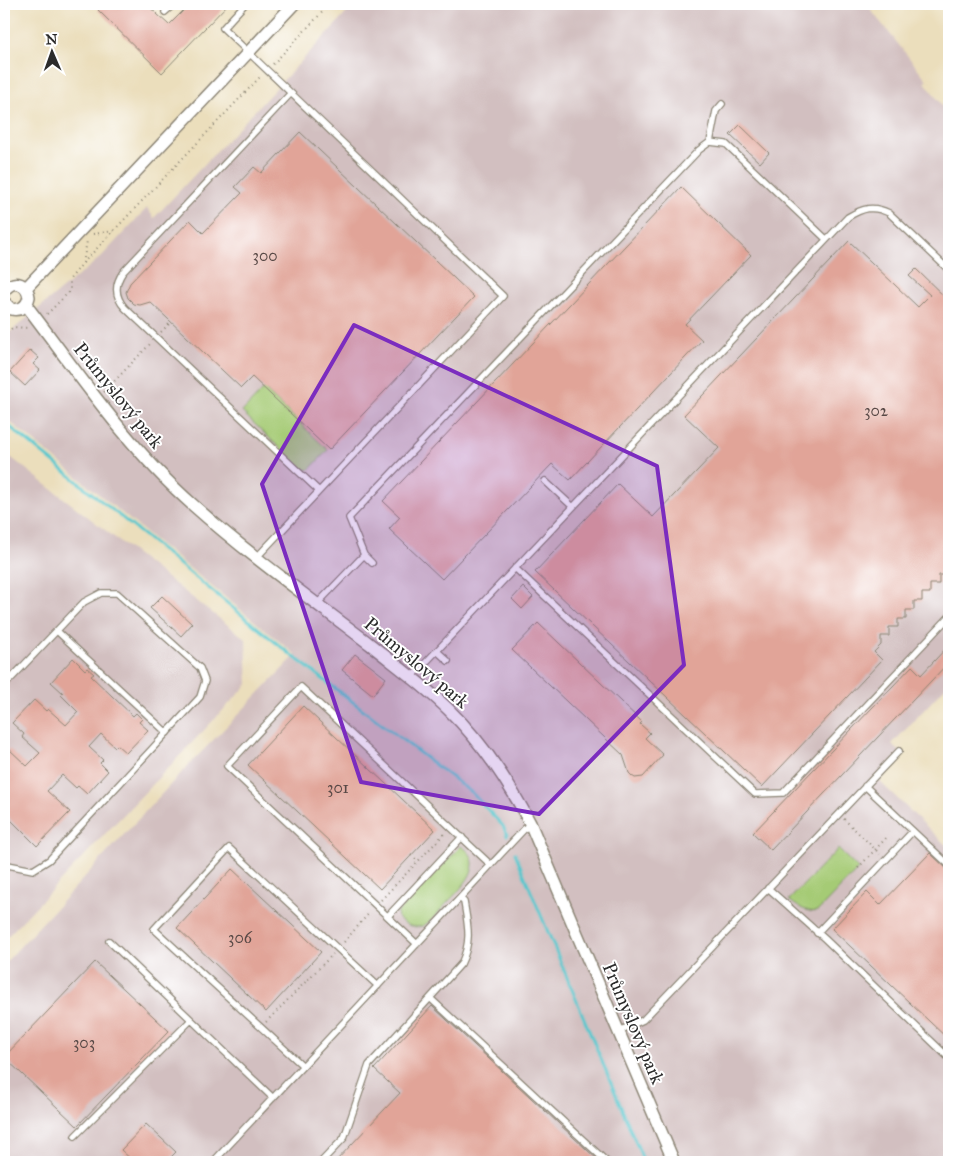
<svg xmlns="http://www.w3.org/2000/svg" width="953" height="1166" viewBox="0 0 953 1166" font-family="'IM FELL Great Primer',serif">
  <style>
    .industrial { fill: #d2bfc0 }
    .green { fill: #a5cb75; stroke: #687b50 }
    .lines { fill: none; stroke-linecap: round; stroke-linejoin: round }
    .stream { stroke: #59c7ce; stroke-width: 3 }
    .building { fill: #e1a498 }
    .lane-casing { stroke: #8b8474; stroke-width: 8 }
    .street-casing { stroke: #8b8474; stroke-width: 14 }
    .path { stroke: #8b8474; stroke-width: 2; stroke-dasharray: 1 4; stroke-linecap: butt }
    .lane { stroke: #fff; stroke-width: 5.5 }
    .street { stroke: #fff; stroke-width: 11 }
    .marked { fill: #7b2cbf; fill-opacity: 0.2; stroke: #7b2cbf; stroke-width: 4; stroke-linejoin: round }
    .labels { text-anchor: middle; stroke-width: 4; stroke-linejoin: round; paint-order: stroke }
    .number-label { font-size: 16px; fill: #584946 }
    .street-label { font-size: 19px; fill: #2b2b2b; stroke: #fff }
  </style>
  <rect width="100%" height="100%" fill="#fff"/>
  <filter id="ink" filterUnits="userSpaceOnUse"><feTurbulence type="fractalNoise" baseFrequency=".02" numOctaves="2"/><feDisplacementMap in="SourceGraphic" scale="10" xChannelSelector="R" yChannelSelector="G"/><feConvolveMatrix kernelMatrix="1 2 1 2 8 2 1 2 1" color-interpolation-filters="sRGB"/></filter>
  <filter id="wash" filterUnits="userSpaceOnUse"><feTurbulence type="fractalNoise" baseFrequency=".0096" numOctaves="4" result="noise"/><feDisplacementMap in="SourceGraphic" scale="20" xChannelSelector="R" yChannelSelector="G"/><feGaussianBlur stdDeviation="1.12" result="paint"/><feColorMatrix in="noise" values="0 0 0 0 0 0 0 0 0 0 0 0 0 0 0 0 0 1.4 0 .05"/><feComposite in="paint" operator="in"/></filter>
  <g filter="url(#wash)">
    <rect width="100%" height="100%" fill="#ebdebc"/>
    <path class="industrial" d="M355 4H866L927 80 925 82 949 115V683L892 744 903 755 879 781 949 848V1162H4V964L183 771 296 655 4 417V337L101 257 147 208 154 218Z
      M4 452 246 639 248 684 4 940Z"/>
    <path class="green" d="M264 389 328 450 309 470H303L242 412Z
      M461 846C489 863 461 888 448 902 440 910 432 922 422 926 413 929 404 924 398 918L397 913Z
      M838 849 858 869 818 911C809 914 796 906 789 900Z"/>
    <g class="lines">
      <path class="stream" d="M4 422 285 650 472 793 503 826 507 835
        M515 853 644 1162"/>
    </g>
    <g id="blocks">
      <path class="building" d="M104 4H146L169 25 190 4H228L162 73 98 10Z
        M740 125 769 153 760 163 730 135Z
        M300 132 474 297 329 450 252 377 241 388 150 302 140 305 134 304 128 298 126 292 130 283 190 220 203 233 242 193 235 187 254 167 261 173Z
        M681 187 751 255 685 324 702 340 570 480 552 464 442 579 389 529 400 517 383 501Z
        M849 241 918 307 930 295 909 276 916 269 949 301V566L947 567V575H939V584H930V593H922V601H914V610H906V619H898V627H889V636H881V645L874 652 882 660 762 787 535 572 618 484 653 517 719 448 684 415Z
        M30 350 39 358 33 364 40 370 25 386 10 372Z
        M523 587 533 597 522 609 512 599Z
        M162 596 192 624 181 636 150 608Z
        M538 623 642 722 640 724 650 733 645 738 663 755 643 777 635 778 632 776 629 773 623 755 512 650Z
        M949 645V662L771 850 753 833 912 666 921 675Z
        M355 654 386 678 373 695 342 670Z
        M73 658 85 670 87 668 94 674 91 676 133 716 136 713 142 719 139 722 148 730 126 753 117 745 115 747 101 734 89 747 103 760 100 763 108 771 87 794 78 786 76 788 62 775 47 791 70 812 37 846 4 813V756L9 749 27 766 40 753 22 737 24 734 12 723 34 700 46 711 48 709 66 725 78 712 61 695 63 693 51 682Z
        M303 706 435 830 380 889 248 765Z
        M930 853 949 871V1040L832 929 867 892 880 905Z
        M232 869 321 952 266 1012 177 928Z
        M95 962 169 1031 77 1126 4 1057Z
        M432 1006 600 1162H335L400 1093 374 1069Z
        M146 1124 176 1152 166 1162H134L121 1150Z"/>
    </g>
  </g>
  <g filter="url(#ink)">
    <use href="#blocks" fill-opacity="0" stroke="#8b8474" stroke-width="1"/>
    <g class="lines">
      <defs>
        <path id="lane" d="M245 4 223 28 503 296 257 557
          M165 12 174 4
          M291 93 123 272C114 285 115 297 125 308L319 491
          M710 142 726 144 826 239
          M545 481 573 507
          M364 555 349 518 699 150 710 142 716 111 722 104
          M515 568 755 794 783 793 949 617
          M317 604 364 555 372 563
          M57 631 167 733
          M437 651 448 661
          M412 677 848 217C863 208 873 205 889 213L949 270
          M4 686 84 602 101 593H117L200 668 205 681 200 697 49 860 33 870 8 865 4 861
          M865 786 949 865
          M768 888 825 939 949 1058
          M388 916 462 837
          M817 933 913 831
          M109 941 273 1098
          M417 944 227 766 301 687 491 865
          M430 998 607 1162
          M619 1031 643 1020 899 751
          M303 1066 154 929 229 848 378 986
          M75 1136 191 1020
          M4 1161 5 1162
          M213 1162 530 823
          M321 1162 344 1138 369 1065 461 964C472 941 468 926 464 902L460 898"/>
        <path id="street" d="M26 288 294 4
          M4 291C12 279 27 282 29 297 27 307 20 311 11 309L4 302
          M26 305C78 373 128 448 193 505 249 555 311 599 371 645 397 666 425 686 449 710 482 742 509 783 530 823L674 1162"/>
      </defs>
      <use href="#lane" class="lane-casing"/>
      <use href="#street" class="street-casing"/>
      <path class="path" d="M273 64 330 4
        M93 234 114 231
        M83 263 87 241
        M47 314 70 291V279L83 263 261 76
        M161 332 171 322
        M4 336 13 327 30 328
        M104 392 151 343
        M844 819 880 854
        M411 855 418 861
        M858 868 888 836
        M381 900 445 833
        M344 942 370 912
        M266 1022 333 954"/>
      <use href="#lane" class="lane"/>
      <use href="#street" class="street"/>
    </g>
  </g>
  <path class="marked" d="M354 325 657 466 684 665 539 814 361 782 262 484Z"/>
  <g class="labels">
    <g class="number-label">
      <text x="265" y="261">300</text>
      <text x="876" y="416">302</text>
      <text x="338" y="793">301</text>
      <text x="240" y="943">306</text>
      <text x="84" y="1048">303</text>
    </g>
    <g class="street-label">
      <text transform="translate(119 395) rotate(51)" y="7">Průmyslový park</text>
      <text transform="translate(417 662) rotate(40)" y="7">Průmyslový park</text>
      <text transform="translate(634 1023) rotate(67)" y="7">Průmyslový park</text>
    </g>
  </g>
  <rect width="953" height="1166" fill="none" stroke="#fff" stroke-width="20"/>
  <g transform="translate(52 52) rotate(358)" stroke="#ffffff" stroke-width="4" paint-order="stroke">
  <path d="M0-4L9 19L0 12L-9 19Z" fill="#2b2b2b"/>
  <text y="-8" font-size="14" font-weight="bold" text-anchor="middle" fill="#2b2b2b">N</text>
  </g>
</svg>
